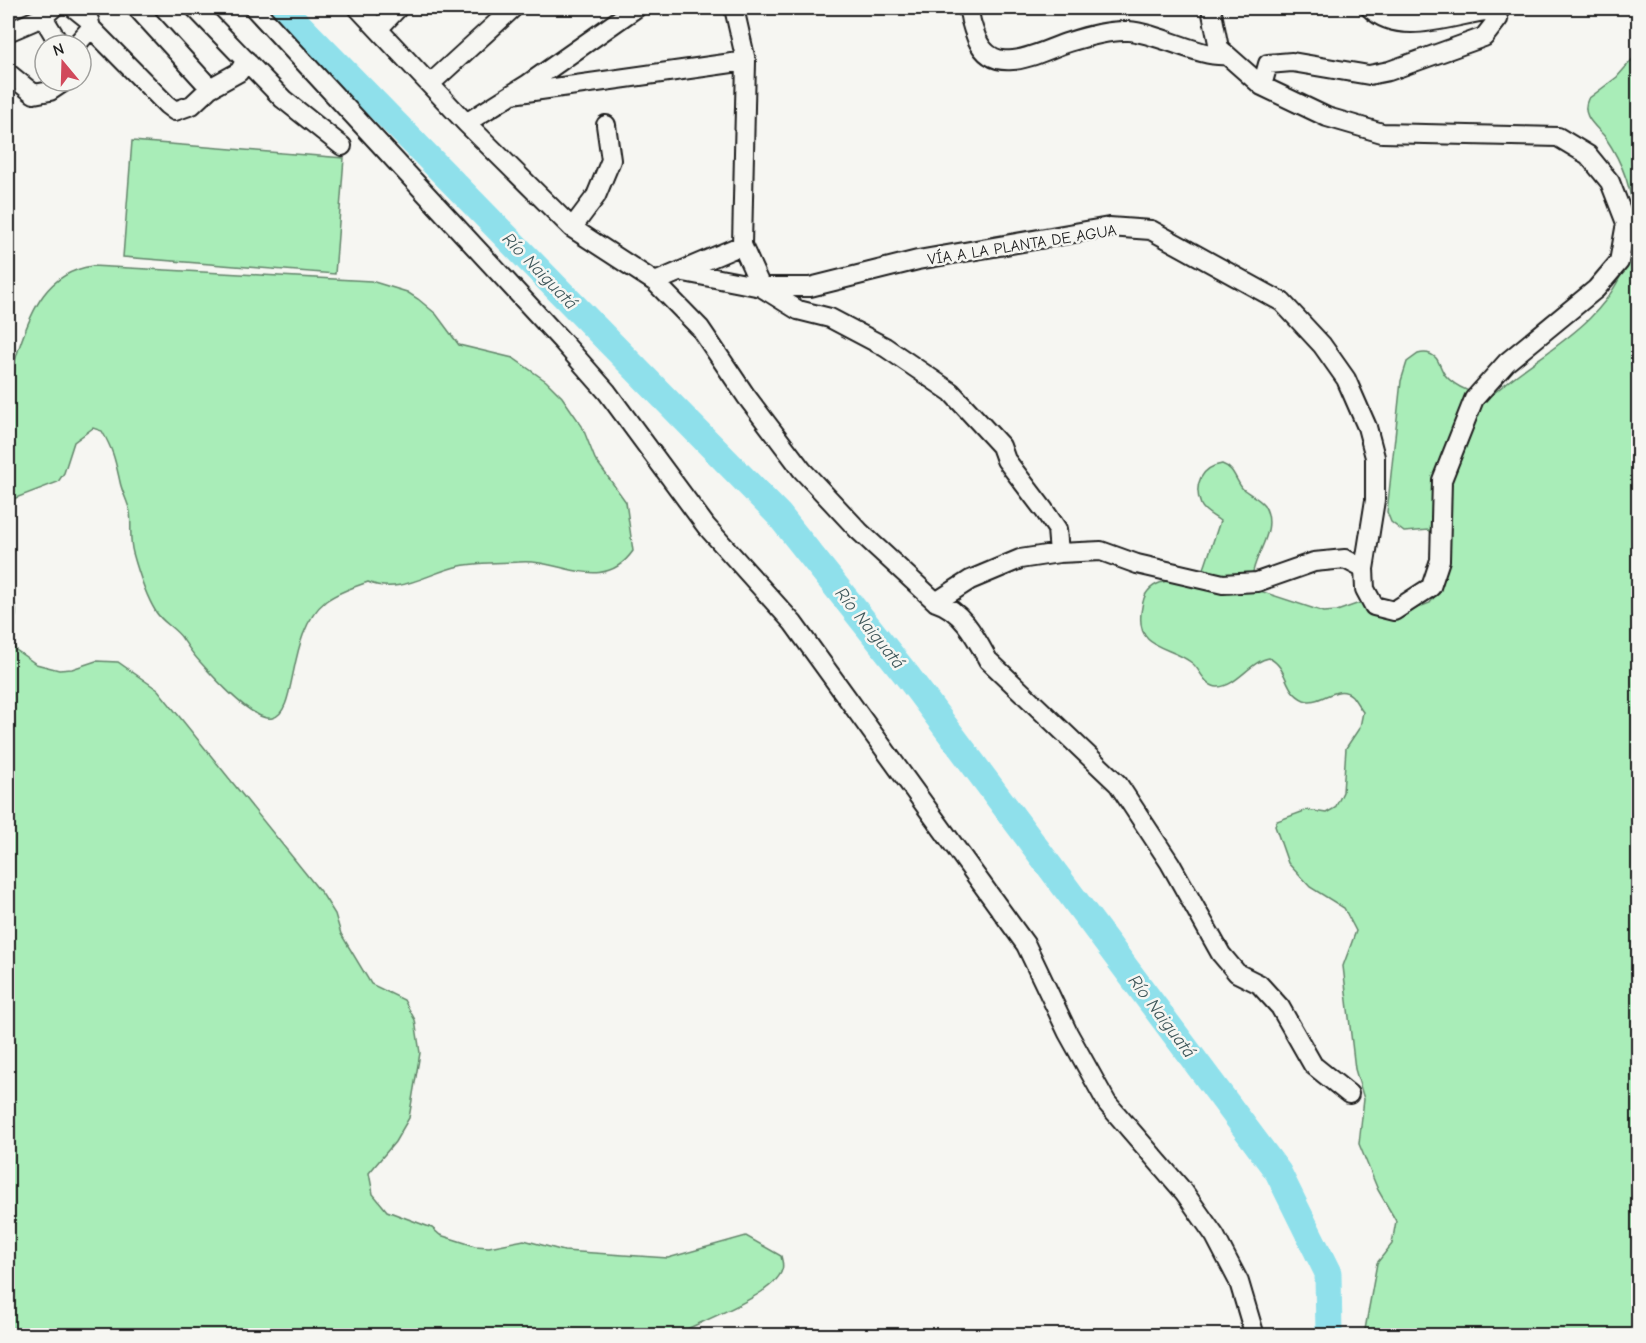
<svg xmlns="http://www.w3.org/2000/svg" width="1646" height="1343" viewBox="0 0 1646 1343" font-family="'Comic Neue',sans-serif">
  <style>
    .green { fill: #a9edb8; stroke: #62846a; stroke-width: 1.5 }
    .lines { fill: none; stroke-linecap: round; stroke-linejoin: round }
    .river { stroke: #8fe0eb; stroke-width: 27 }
    .minor-casing { stroke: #1c1c1c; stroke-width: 22 }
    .minor { stroke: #f6f6f2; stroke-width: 18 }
    .labels { text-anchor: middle; stroke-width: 5; stroke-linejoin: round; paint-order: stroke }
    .street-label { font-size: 16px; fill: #1c1c1c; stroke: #f6f6f2 }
    .water-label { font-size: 18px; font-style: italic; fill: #3e575a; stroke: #f6f6f2 }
  </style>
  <rect width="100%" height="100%" fill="#f6f6f2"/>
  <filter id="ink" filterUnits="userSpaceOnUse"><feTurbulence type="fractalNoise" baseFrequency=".0167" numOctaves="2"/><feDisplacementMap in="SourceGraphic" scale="12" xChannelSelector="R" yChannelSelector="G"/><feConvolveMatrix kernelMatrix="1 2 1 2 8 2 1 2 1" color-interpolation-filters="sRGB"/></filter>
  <g filter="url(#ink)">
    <path class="green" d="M1638 53V1335H1364L1377 1263 1392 1244 1396 1221 1378 1190 1359 1144 1364 1099 1355 1069 1343 966 1356 931 1344 908 1310 887 1288 863 1275 826 1277 821 1307 810 1326 813 1335 808 1343 792 1346 748 1360 727 1363 712C1359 707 1356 701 1352 696 1337 682 1320 706 1304 700 1283 691 1289 668 1269 658 1251 661 1237 686 1218 687 1205 687 1200 669 1192 663 1170 645 1137 651 1141 613 1142 606 1143 596 1148 591 1162 574 1190 585 1205 566L1220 521C1214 516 1204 512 1201 505 1193 485 1201 467 1222 464 1234 468 1235 479 1242 488 1248 494 1259 498 1264 505 1282 534 1244 561 1254 589L1324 612 1337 611 1368 600 1386 601 1414 609 1430 603 1437 593 1438 538 1429 530 1404 532 1391 522 1387 512 1401 381 1407 362 1418 354C1424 352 1431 353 1436 358 1440 363 1441 370 1445 375 1455 387 1477 397 1493 394 1523 367 1561 347 1590 318 1643 265 1646 197 1605 137 1596 126 1580 116 1588 99L1617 77Z
      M132 141 344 158 335 274 123 257Z
      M92 266 371 281 407 292 418 299 436 314 459 345 513 358 546 381 562 397 582 426 595 459 626 502 633 551C602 595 560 558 519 562 500 563 479 562 460 566 429 572 399 596 368 582 354 587 338 592 326 601 267 647 322 799 201 663 193 655 188 647 182 638 175 628 162 622 156 612 146 596 138 571 133 553 129 540 132 525 130 512 128 502 122 492 120 482 115 460 114 452 102 431L93 428 74 442 64 473 58 482 8 501V379C14 369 15 359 19 348 32 309 47 273 92 266Z
      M8 594C23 608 13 623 10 640L16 650 36 664 59 670 72 669 96 661 118 662 158 690 323 895 335 914 341 934 371 984 404 1000 415 1020 420 1053 409 1118 395 1142 369 1173 373 1194 387 1211 432 1228 440 1235 475 1246 489 1247 524 1240 564 1251 668 1258 746 1236 781 1256C782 1261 784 1265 782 1270 774 1296 698 1322 675 1335H8Z"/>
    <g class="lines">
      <path class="river" d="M282 8 779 515 909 678 1278 1172 1328 1273 1329 1336"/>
      <defs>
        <path id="minor" d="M74 8 89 20 91 28 76 45
          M195 8 283 99 342 146
          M254 8 562 341 607 392 706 526 793 623 1026 945 1068 1033 1107 1103 1184 1192 1215 1236 1239 1282 1255 1336
          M358 8 466 123 572 228 655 282 700 328 746 396 802 470 859 531 936 602 970 580 1020 559 1059 553 1101 551 1137 564 1223 584 1257 582 1314 562 1345 559 1364 569
          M734 8 746 61 742 245 761 287
          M969 8C969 17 973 29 977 39 995 80 1040 51 1069 42 1088 36 1109 30 1128 31 1159 33 1200 58 1227 55
          M43 17 60 45
          M91 28 167 105 175 111 192 105 210 88 137 8
          M378 29 398 8
          M8 32 43 17 53 8
          M8 73 34 94 50 91 65 81
          M430 84 513 8
          M1262 86 1268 64 1292 62 1369 75 1389 71 1484 37 1498 19 1493 10C1456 13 1401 39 1370 8
          M210 88 239 72 246 60
          M512 94 746 61
          M466 123 528 84 636 8
          M572 228 596 196 611 160 606 125
          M684 272 761 287 798 310 830 318 885 347 951 392 1001 446 1006 460 1044 510 1057 529 1059 553
          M655 282 742 245
          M761 287H810L918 260 1109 227 1151 230 1282 302 1322 345 1346 379 1367 427 1375 457V500L1364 569 1365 589 1374 606 1394 611 1431 587 1440 560 1442 480 1474 399 1507 362 1596 289 1619 262 1626 223 1610 182 1588 155 1558 137 1382 133 1327 117 1262 86 1219 48 1211 8
          M936 602C962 610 976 638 988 660L1118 784 1170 863 1221 954 1237 973 1259 984 1280 1007 1313 1065 1349 1094"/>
      </defs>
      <use href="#minor" class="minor-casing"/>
      <use href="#minor" class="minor"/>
    </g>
  </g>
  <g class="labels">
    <g class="street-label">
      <text transform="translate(1022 244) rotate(-9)" y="6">VÍA A LA PLANTA DE AGUA</text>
    </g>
    <g class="water-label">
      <text transform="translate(540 271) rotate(46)" y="6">Río Naiguatá</text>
      <text transform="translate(870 628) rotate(51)" y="6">Río Naiguatá</text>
      <text transform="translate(1162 1016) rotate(53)" y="6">Río Naiguatá</text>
    </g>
  </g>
  <rect width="1646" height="1343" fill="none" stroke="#f6f6f2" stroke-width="30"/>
  <rect x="15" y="15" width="1616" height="1313" fill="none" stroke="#1c1c1c" stroke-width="2" filter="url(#ink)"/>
  <g transform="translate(63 63) rotate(341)"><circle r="28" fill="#f6f6f2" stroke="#9f9f9c" stroke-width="1.5"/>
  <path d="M0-4.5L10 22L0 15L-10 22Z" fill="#d1495b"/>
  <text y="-9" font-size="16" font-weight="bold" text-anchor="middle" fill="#1c1c1c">N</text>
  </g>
</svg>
